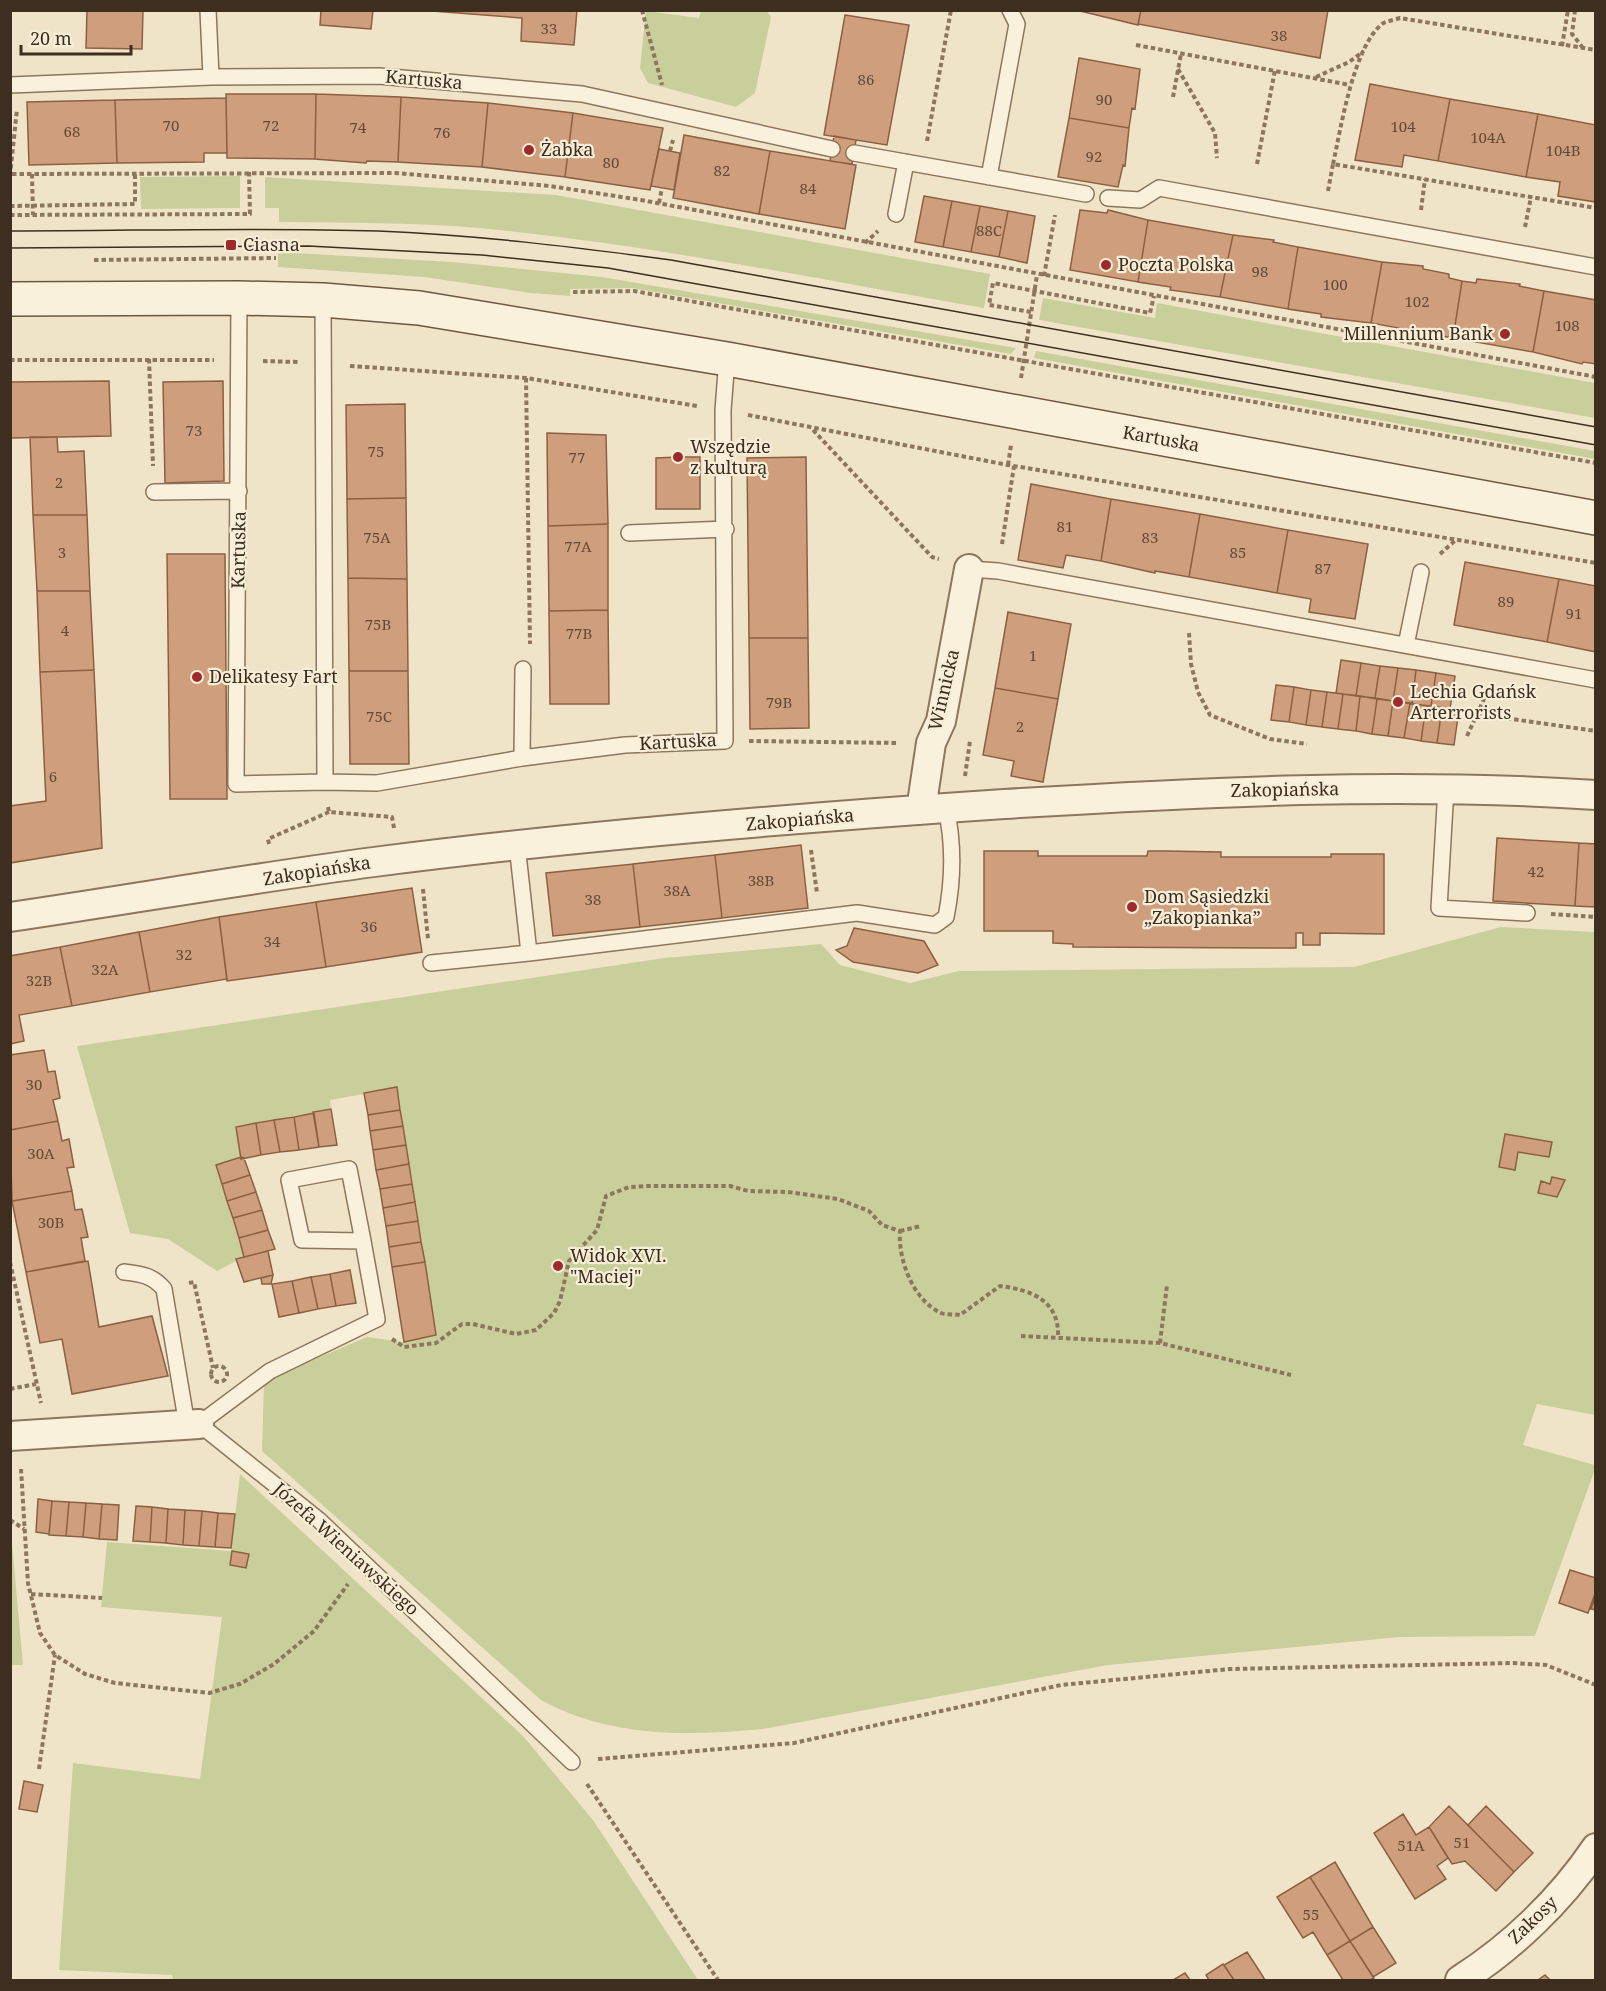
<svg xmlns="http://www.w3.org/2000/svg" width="1606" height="1991" viewBox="0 0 1606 1991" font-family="'Noto Serif',serif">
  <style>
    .green { fill: #c9cf9b }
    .building { fill: #cf9f7d; stroke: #8d5f41; stroke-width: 1.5 }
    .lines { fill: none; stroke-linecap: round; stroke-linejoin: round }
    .lane-casing { stroke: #8d765c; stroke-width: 18 }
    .street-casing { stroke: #8d765c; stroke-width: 32 }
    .secondary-casing { stroke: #6f573f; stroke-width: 36 }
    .path { stroke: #8d765c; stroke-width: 4; stroke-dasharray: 4.5 3; stroke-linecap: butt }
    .lane { stroke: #faf1dc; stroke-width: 15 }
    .street { stroke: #faf1dc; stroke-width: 28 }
    .secondary { stroke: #faf1dc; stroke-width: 33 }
    .tram { stroke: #3d2e20; stroke-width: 1.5 }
    .poi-dot { fill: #9e2a2b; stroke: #f7eed8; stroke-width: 2 }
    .labels { text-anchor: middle; stroke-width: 4.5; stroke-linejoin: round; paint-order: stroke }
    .number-label { font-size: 15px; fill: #624a37 }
    .street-label { font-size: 18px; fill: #3d2e20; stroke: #f7eed8 }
    .poi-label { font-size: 18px; fill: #3d2e20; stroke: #f7eed8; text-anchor: start }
  </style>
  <rect width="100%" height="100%" fill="#f0e4c8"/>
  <path class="green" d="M646 11 699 18 701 11H767L771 17 755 93 736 107 648 83 640 68Z
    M240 176V208L141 209 140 177Z
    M265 177 556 195 990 274 984 308C816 279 648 244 478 228 412 222 345 223 279 222V208H265Z
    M278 252 452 262 602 277 1016 348 1011 354 632 288 570 289V296L531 293 424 277 278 267Z
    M1043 298 1155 318 1157 303 1595 383V418L1039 320Z
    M1036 351 1595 451V459L1034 358Z
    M1501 927 1595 932V1415L1537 1404 1523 1445 1595 1465V1469L1535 1636 1400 1637 1108 1665 763 1729C687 1736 610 1738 541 1700L262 1451 264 1381 367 1337 404 1342 436 1335 397 1088 330 1100 331 1109 236 1127 241 1157 216 1165 244 1257 217 1271 168 1239 130 1233 77 1046 664 958 821 944 840 965 910 983 959 971 1354 967Z
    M240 1474 523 1736 593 1820 698 1980H173L172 1975 59 1970 73 1763 200 1779 222 1617 101 1607 107 1542 231 1551Z
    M10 1532H11L23 1665H11Z"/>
  <path class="building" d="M87 10H143L142 49 86 48Z
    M321 10H373L371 29 320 25Z
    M419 10H577L574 45 521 41 522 18Z
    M1076 10H1141L1138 25Z
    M1141 10H1328L1320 58 1138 24Z
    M845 15 909 25 887 145 824 135Z
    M1079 58 1140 69 1135 109 1132 108 1129 128 1069 118Z
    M1370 84 1450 99 1438 161 1404 155 1402 167 1355 160Z
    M226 94H316L315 159 227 158Z
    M316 94 401 97 398 162 367 161 366 163 315 159Z
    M401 97 488 103 482 167 398 162Z
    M226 98 227 153H204V162L117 163 115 100Z
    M1450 99 1538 114 1526 177 1438 161Z
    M115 100 117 163 29 165 27 102Z
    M488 103 573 113 565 177 482 167Z
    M573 113 663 128 650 190 565 177Z
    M1538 114 1596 125V202L1558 196 1560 182 1526 177Z
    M1069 118 1129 128 1125 166 1123 165 1118 187 1058 177Z
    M684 135 770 151 759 214 673 198Z
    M834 136 856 140 852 164 830 161Z
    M659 149 680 153 674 190 651 186Z
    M770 151 856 165 845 229 759 214Z
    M924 196 952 201 943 247 915 242Z
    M952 201 980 206 971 252 943 247Z
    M980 206 1008 211 999 257 971 252Z
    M1080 210 1107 213 1108 210 1148 220 1138 282 1070 270Z
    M1008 211 1035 216 1027 263 999 257Z
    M1148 220 1233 235 1220 297 1170 290 1171 287 1138 282Z
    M1233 235 1274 240 1273 242 1298 247 1288 309 1220 297Z
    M1298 247 1382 262 1371 323 1321 317V314L1288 309Z
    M1382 262 1423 266V269L1449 274V278L1462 281 1453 338 1371 323Z
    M1477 279 1520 284 1519 286 1544 291 1533 352 1453 338 1462 281 1476 283Z
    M1544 291 1596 300V364L1583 362 1582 364 1533 352Z
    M109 381 111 436 10 438V382Z
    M223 381 224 481 165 483 163 382Z
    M405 404 406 498 347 499 346 405Z
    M547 433 606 435 608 524 548 526Z
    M30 437H57L58 452 84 451 87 515H33Z
    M678 457H700V509H656V458Z
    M806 457 808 638H749L747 458Z
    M1031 484 1111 499 1101 561 1066 555 1063 568 1018 560Z
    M406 498 407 579 348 578 347 499Z
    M1111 499 1200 514 1189 577 1155 571V573L1101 561Z
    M1200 514 1288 530 1277 593 1189 577Z
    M33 515H87L90 591H37Z
    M608 524V610L549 611 548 526Z
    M1288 530 1368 544 1355 619 1309 612 1311 599 1277 593Z
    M167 554H225L227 799H170Z
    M1465 562 1559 579 1547 642 1454 625Z
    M348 578 407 579 408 671H349Z
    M1559 579 1596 586V652L1547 642Z
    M37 591H90L94 670 40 672Z
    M608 610 609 704H550L549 611Z
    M1008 612 1071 624 1058 699 995 688Z
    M749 638H808L809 728 750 729Z
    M1341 660 1361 663 1356 696 1336 693Z
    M1361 663 1380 666 1375 698 1356 696Z
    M1380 666 1398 668 1393 701 1375 698Z
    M1398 668 1416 670 1412 704 1393 701Z
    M94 670 102 848 10 863V806L46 801 40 672Z
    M1416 670 1436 673 1431 706 1412 704Z
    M349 671H408L409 764H350Z
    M1436 673 1455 676 1450 709 1431 706Z
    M1276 685 1294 687 1289 722 1271 720Z
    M1294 687 1311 690 1306 725 1289 722Z
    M995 688 1058 699 1043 782 1011 776 1014 761 983 755Z
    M1311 690 1327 692 1322 727 1306 725Z
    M1327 692 1343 694 1338 729 1322 727Z
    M1343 694 1360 696 1356 731 1338 729Z
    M1360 696 1377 699 1372 734 1356 731Z
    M1377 699 1393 701 1388 736 1372 734Z
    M1393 701 1410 703 1404 738 1388 736Z
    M1410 703 1426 706 1421 741 1404 738Z
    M1426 706 1442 708 1437 743 1421 741Z
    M1442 708 1459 710 1454 745 1437 743Z
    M1497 838 1579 843 1575 906 1493 901Z
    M1579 843 1596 844V907L1575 906Z
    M801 845 808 908 722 918 715 855Z
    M984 851H1038V856H1147L1148 851H1166L1221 852V857H1331V854H1384V934L1320 933V945H1303V933H1296V948L1073 947V944L1053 943V931H984Z
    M715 855 722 918 640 927 633 864Z
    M633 864 640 927 553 936 546 873Z
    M412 888 422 952 326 967 316 902Z
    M316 902 326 967 227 981 219 917Z
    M219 917 227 979 150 992 139 932Z
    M854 928 924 941 938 965 918 973 853 962 836 950 847 946Z
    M139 932 150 992 72 1006 60 947Z
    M60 947 72 1006 19 1015 24 1041 10 1044V956Z
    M44 1050 48 1072 55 1071 60 1098 53 1100 58 1121 10 1130V1055Z
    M397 1087 400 1110 368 1115 364 1093Z
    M331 1109 337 1145 319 1147 313 1112Z
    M400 1110 403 1126 370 1131 368 1115Z
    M314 1113 319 1147 299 1150 294 1117Z
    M294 1117 299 1150 280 1152 274 1120Z
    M274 1120 280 1152 261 1155 256 1123Z
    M58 1121 62 1141 69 1139 74 1167 67 1168 72 1191 12 1201 10 1130Z
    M256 1123 261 1155 241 1159 236 1127Z
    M403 1126 406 1145 373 1150 370 1131Z
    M1505 1134 1552 1142 1549 1157 1518 1152 1515 1170 1499 1167Z
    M406 1145 409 1164 376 1170 373 1150Z
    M241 1157 244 1158 250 1175 222 1184 216 1165Z
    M409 1164 412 1184 380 1189 376 1170Z
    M250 1175 256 1192 227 1201 222 1184Z
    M1552 1177 1565 1180 1557 1197 1538 1193 1541 1181 1550 1184Z
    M412 1184 415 1202 383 1208 380 1189Z
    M72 1191 75 1210 82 1209 88 1237 81 1238 85 1261 26 1272 12 1201Z
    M256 1192 262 1210 233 1218 227 1201Z
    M415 1202 418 1221 386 1226 383 1208Z
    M262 1210 268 1230 239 1238 233 1218Z
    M418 1221 421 1242 389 1247 386 1226Z
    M268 1230 275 1249 244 1257 239 1238Z
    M421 1242 425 1262 392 1267 389 1247Z
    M268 1251 273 1275 244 1282 236 1259Z
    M88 1261 99 1327 152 1316 168 1376 72 1394 62 1339 40 1343 26 1272Z
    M425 1262 436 1335 404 1342 392 1267Z
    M350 1270 356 1303 336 1306 330 1274Z
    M330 1274 336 1306 318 1309 311 1277Z
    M273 1275 271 1284H262L261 1278Z
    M311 1277 318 1309 299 1313 292 1281Z
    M292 1281 299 1313 279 1317 272 1284Z
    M38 1499 52 1501 49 1534 36 1532Z
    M52 1501 69 1502 66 1536 49 1535Z
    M69 1502 86 1503 83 1537 66 1536Z
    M86 1503 102 1504 99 1539 83 1537Z
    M102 1504 119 1505 117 1540 99 1539Z
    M136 1506 152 1507 150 1542 133 1541Z
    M152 1507 168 1509 166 1543 150 1542Z
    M168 1509 185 1510 183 1545 166 1543Z
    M185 1510 202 1511 199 1546 183 1545Z
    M202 1511 218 1513 215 1547 199 1546Z
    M218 1513 235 1514 231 1548 215 1547Z
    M232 1551 249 1554 246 1568 230 1565Z
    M1570 1570 1596 1578V1591L1588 1613 1559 1603Z
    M1596 1595V1610L1591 1609Z
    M24 1781 43 1785 37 1812 19 1809Z
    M1449 1806 1514 1872 1496 1891 1465 1861 1452 1864 1429 1827Z
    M1486 1806 1533 1853 1514 1872 1468 1825Z
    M1403 1814 1416 1835 1429 1827 1448 1858 1437 1866 1446 1879 1415 1899 1374 1833Z
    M1335 1862 1373 1927 1350 1941 1310 1877Z
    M1310 1877 1350 1941 1327 1955 1313 1932 1303 1938 1277 1897Z
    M1373 1927 1396 1963 1373 1977 1350 1941Z
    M1350 1941 1374 1978 1370 1980H1343L1327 1955Z
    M1247 1952 1262 1975 1265 1980H1234L1224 1965Z
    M1223 1964 1234 1980H1209L1206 1975Z
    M1185 1973 1190 1980H1173Z
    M1545 1975 1550 1980H1538Z"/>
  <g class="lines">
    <defs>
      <path id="lane" d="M208 10 211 77
        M10 85 211 77 379 76 582 94 832 149
        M854 153 1086 194
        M989 177 1017 24 1010 10
        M1108 198 1140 200 1159 188 1596 267
        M896 214 906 162
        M239 298 236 784 325 782 323 300
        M154 492 239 491
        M629 533 726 529
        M969 569 998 571 1596 680
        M1406 645 1421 572
        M522 758 523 669
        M325 782 377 783 522 758 625 745 725 741 723 410 727 359
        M1446 788 1439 908 1527 913
        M529 953 857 913 935 925 946 917C953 882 954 844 946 808
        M431 963 529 953 517 845
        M363 1241 349 1169 289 1180 302 1240 363 1241 377 1319 270 1371 199 1424 319 1520 572 1762
        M124 1272C141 1274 152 1275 164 1289L187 1425"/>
      <path id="street" d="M921 810 931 743 941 721 969 569
        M10 917C132 899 253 878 374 862 583 835 794 818 1004 804 1201 792 1398 782 1596 795
        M10 1436 199 1424
        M1460 1980C1512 1947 1561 1900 1596 1848"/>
      <path id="secondary" d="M10 299 239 298 323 300 419 308 727 359 1596 518"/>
    </defs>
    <use href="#lane" class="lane-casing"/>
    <use href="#street" class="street-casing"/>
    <use href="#secondary" class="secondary-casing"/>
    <path class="path" d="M642 10 662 85
      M1575 10 1572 34 1583 48
      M1136 45 1350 85
      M1562 46 1568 10
      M1178 69 1215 133 1217 158
      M1316 77 1349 62 1364 51
      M1173 97 1181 54
      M927 141 951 10
      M670 151 673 140
      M1257 164 1275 70
      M1333 164C1341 128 1353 48 1382 24 1386 21 1394 20 1400 18L1596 50
      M12 174 395 173 550 186 641 200 1596 377
      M32 174 33 215
      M10 176 17 109
      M1328 191 1333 164 1596 208
      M659 203 662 188
      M10 206 135 204V173
      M1421 210 1425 179
      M10 215 250 214 249 172
      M1525 227 1531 197
      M865 243 878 231
      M94 260 276 258
      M1044 276 1055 215
      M573 292 634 291 1596 463
      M1031 312 989 305 993 283 1150 313 1154 296
      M149 359 153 466
      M10 360H214
      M263 361 298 362
      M350 366 526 378 697 406
      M526 378 530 644
      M1021 378 1037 275
      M748 415 1008 465 1596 563
      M813 430 932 557 939 559
      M1008 465 1011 445
      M1002 544 1014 466
      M1440 554 1457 539
      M1189 633 1191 664 1198 692 1210 715 1270 739 1307 744
      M1477 714 1596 731
      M1467 736 1489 688
      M749 741 898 743
      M965 776 970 741
      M328 807 329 812 392 817 394 828
      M269 844 268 839 329 812
      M811 850 817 893
      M423 889 428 939
      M1551 914 1596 917
      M900 1231 921 1226
      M10 1262 41 1403
      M189 1283 194 1282 213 1368
      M1021 1336 1160 1343 1291 1375
      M392 1339 404 1347 436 1343 462 1324H473L516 1334 536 1330 554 1313 560 1301 569 1261 597 1230 606 1196 629 1187 648 1186H730L748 1191 788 1192 838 1199 869 1211 882 1225 900 1231C898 1260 913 1300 941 1313 946 1315 954 1314 960 1315L1000 1286C1031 1290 1060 1300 1058 1338
      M1160 1343 1167 1285
      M211 1374a8 8 0 1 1 16 0a8 8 0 1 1-16 0Z
      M10 1389 36 1384
      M21 1469 28 1583 40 1633 55 1655 85 1674 115 1683 209 1693 240 1684 274 1664 314 1631 348 1584
      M10 1520 24 1529
      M31 1594 102 1598
      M598 1759 794 1743 1061 1685 1230 1669 1513 1663 1546 1665 1596 1685
      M39 1769 55 1655
      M587 1784 718 1980"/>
    <use href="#lane" class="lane"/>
    <use href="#street" class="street"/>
    <use href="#secondary" class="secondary"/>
    <path class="tram" d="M10 231C133 231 255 227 378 231 476 235 574 247 671 260L1596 427
      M10 248 308 246 482 255 608 268 1596 445"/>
  </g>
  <g class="poi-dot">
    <circle cx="529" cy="150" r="6"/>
    <rect x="225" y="239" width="12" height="12" rx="3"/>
    <circle cx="1106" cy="265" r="6"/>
    <circle cx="1505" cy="334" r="6"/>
    <circle cx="678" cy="457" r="6"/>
    <circle cx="197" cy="677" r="6"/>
    <circle cx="1398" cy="702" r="6"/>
    <circle cx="1132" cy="907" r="6"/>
    <circle cx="558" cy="1266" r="6"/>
  </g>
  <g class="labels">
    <g class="number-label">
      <text x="549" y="34">33</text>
      <text x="1279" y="41">38</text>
      <text x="866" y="85">86</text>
      <text x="1104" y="105">90</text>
      <text x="171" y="131">70</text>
      <text x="271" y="131">72</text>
      <text x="1403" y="132">104</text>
      <text x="358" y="133">74</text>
      <text x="72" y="137">68</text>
      <text x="442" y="138">76</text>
      <text x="1488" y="143">104A</text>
      <text x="1563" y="156">104B</text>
      <text x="1094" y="162">92</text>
      <text x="611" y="168">80</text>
      <text x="722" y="176">82</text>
      <text x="808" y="194">84</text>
      <text x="989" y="236">88C</text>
      <text x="1260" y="277">98</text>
      <text x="1335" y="290">100</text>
      <text x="1417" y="307">102</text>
      <text x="1567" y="331">108</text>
      <text x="194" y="436">73</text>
      <text x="376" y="457">75</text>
      <text x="577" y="463">77</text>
      <text x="59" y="488">2</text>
      <text x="1065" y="532">81</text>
      <text x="377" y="543">75A</text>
      <text x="1150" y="543">83</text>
      <text x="578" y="552">77A</text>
      <text x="62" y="558">3</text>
      <text x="1238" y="558">85</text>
      <text x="1323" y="574">87</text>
      <text x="1506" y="607">89</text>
      <text x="1574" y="619">91</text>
      <text x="378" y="630">75B</text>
      <text x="65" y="636">4</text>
      <text x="579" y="639">77B</text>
      <text x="1033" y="661">1</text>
      <text x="779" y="708">79B</text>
      <text x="379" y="722">75C</text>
      <text x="1020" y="732">2</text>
      <text x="53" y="782">6</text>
      <text x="1536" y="877">42</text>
      <text x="761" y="886">38B</text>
      <text x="677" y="896">38A</text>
      <text x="593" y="905">38</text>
      <text x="369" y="932">36</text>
      <text x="272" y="947">34</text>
      <text x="184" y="960">32</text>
      <text x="105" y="975">32A</text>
      <text x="39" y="986">32B</text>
      <text x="34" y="1090">30</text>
      <text x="41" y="1159">30A</text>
      <text x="51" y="1228">30B</text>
      <text x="1462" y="1848">51</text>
      <text x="1411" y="1851">51A</text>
      <text x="1311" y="1920">55</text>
    </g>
    <g class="street-label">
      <text transform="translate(424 80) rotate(5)" y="6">Kartuska</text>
      <text transform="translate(1161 439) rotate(10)" y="6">Kartuska</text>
      <text transform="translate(239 550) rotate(-89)" y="6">Kartuska</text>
      <text transform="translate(944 690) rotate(-77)" y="6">Winnicka</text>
      <text transform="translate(678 742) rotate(-3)" y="6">Kartuska</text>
      <text transform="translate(1285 790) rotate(-1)" y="6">Zakopiańska</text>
      <text transform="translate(800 820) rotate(-5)" y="6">Zakopiańska</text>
      <text transform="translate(317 871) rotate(-9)" y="6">Zakopiańska</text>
      <text transform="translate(346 1549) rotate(42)" y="6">Józefa Wieniawskiego</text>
      <text transform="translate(1533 1920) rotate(-44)" y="6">Zakosy</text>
    </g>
    <g class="poi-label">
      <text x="541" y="156">Żabka</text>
      <text x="243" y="251">Ciasna</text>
      <text x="1118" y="271">Poczta Polska</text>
      <text x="1493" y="340" text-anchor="end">Millennium Bank</text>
      <text x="690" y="453">Wszędzie<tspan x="690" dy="21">z kulturą</tspan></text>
      <text x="209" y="683">Delikatesy Fart</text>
      <text x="1410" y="698">Lechia Gdańsk<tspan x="1410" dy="21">Arterrorists</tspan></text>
      <text x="1144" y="903">Dom Sąsiedzki<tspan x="1144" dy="21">„Zakopianka”</tspan></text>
      <text x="570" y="1262">Widok XVI.<tspan x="570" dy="21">"Maciej"</tspan></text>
    </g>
  </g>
  <rect width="1606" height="1991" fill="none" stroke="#3d2e20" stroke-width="24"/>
  <path d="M21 45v9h110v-9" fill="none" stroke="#3d2e20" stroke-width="3"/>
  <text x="30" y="45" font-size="18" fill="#3d2e20" stroke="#f7eed8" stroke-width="4.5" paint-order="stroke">20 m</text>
</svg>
